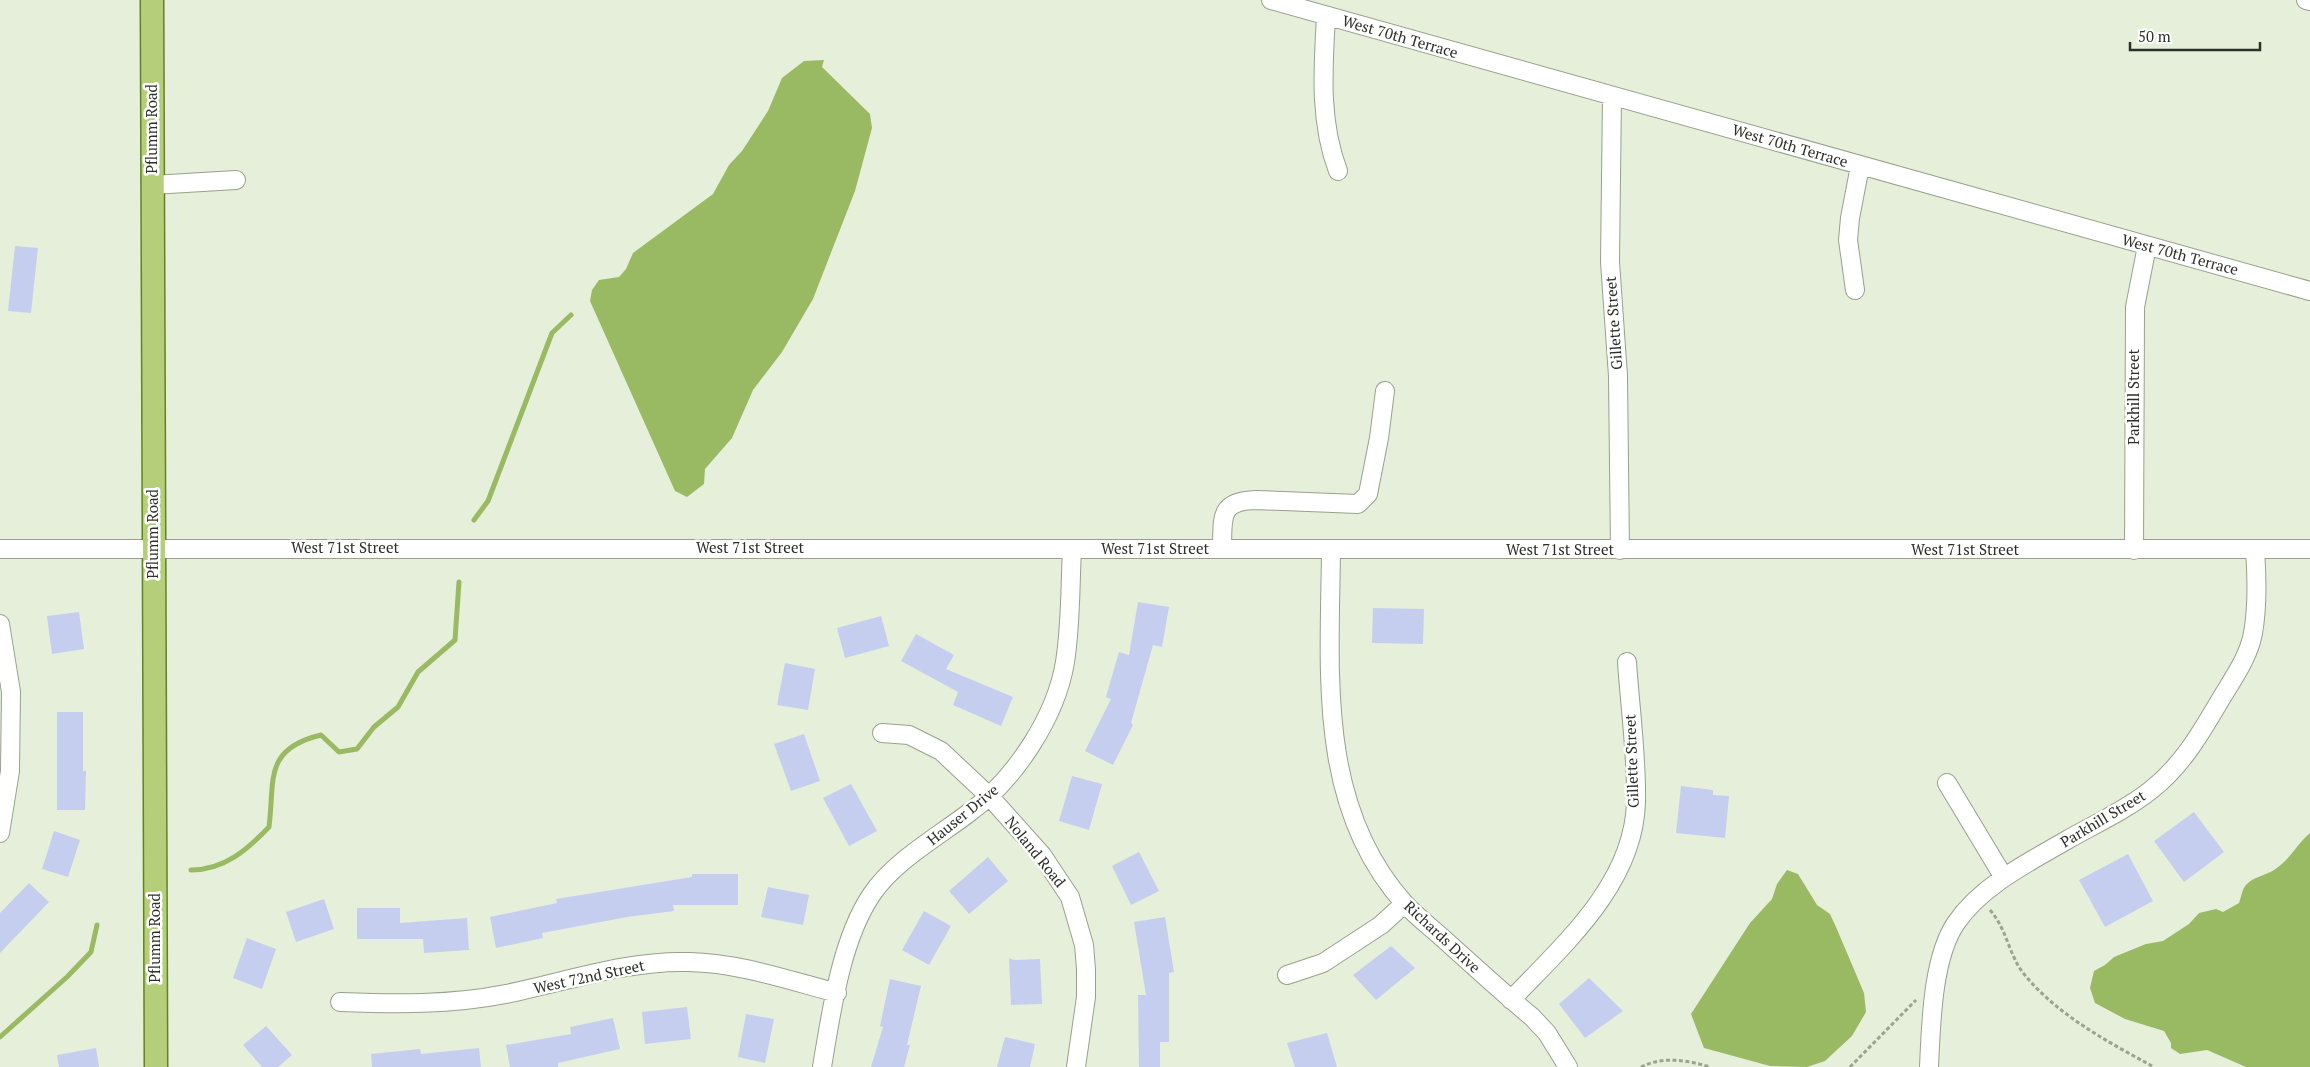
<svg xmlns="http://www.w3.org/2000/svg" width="2310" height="1067" viewBox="0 0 2310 1067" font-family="'PT Serif',serif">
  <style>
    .water { fill: #99ba63 }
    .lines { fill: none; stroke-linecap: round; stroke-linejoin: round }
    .stream { stroke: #99ba63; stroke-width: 5 }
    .building { fill: #c6cef0 }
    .minor-casing { stroke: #98a18c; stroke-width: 20 }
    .major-casing { stroke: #648224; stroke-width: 25 }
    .path { stroke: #9ca392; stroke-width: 3; stroke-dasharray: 4 2.5; stroke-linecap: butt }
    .minor { stroke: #fff; stroke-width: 18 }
    .major { stroke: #b4ce7a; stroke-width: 22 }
    .labels { text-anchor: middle; stroke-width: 5; stroke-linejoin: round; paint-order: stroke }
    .street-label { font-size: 15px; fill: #2c2f27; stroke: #fff }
  </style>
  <rect width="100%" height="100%" fill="#e6efd9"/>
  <path class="water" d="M824 60 822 67 870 114 872 128 855 191 813 299 782 352 753 390 732 438 705 469 704 484 687 497 675 491 590 301 592 290 599 280 619 277 626 269 633 253 713 194 729 165 742 151 768 111 782 78 804 61Z
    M2310 833V1067H2246L2207 1050 2180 1054 2171 1048V1043L2164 1031 2125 1019 2095 1003 2090 988 2094 971 2105 965 2114 957 2146 944 2163 941 2189 924 2199 913 2216 909 2223 912 2239 903C2241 898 2242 889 2246 885 2254 876 2265 876 2274 870 2289 861 2297 844 2310 833Z
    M1787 870 1798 874 1817 905 1830 914 1836 927 1864 993 1866 1012 1852 1036 1825 1061 1807 1067 1770 1066 1704 1048 1691 1014 1750 923 1772 899 1777 884Z"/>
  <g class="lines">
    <path class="stream" d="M474 520 488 501 552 333 571 315
      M191 870C224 870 247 850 269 827 275 780 263 749 321 735L339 752 357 749 374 727 398 707 418 672 455 640 459 582
      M0 1037 67 977 91 952 97 925"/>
  </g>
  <path class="building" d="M15 246 38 248 31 313 8 311Z
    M1138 602 1169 607 1162 647 1153 645 1131 723 1133 725 1113 765 1085 751 1111 699 1106 697 1119 652 1129 655Z
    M1373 608 1424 609 1423 644 1372 643Z
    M79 612 84 649 52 654 47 616Z
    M881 616 889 646 845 658 837 628Z
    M916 634 954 655 946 669 1013 697 1001 726 953 705 958 692 901 661Z
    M785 663 815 669 808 710 777 705Z
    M57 712H83V771H86L85 810H57Z
    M804 734 820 781 791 791 774 744Z
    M1072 776 1102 784 1089 830 1059 821Z
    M851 784 877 831 849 846 823 798Z
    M1681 786 1713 790V795L1729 796 1725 838 1676 833Z
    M2194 812 2224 852 2184 882 2154 841Z
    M54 831 80 840 68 877 42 869Z
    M1139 852 1159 891 1131 905 1112 866Z
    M2128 854 2153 901 2105 927 2079 880Z
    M988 857 1008 881 969 914 949 891Z
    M692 874H738V905H673L674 911 627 917 542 933 543 938 496 948 490 917 557 903 556 899 692 877Z
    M29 883 49 902 0 953V913Z
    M768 887 809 895 803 925 761 917Z
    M324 899 334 929 296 942 286 912Z
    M357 908H400V923L467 918 469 950 424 953 423 939H357Z
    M924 911 951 926 929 965 902 950Z
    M1165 917 1174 972 1169 973V1042H1160V1067H1139L1138 995H1146L1134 922Z
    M247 938 276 949 262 989 233 978Z
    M1391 946 1415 968 1376 1000 1353 975Z
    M1009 958 1014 960 1040 959 1042 1004 1011 1005Z
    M1589 978 1623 1011 1585 1038 1559 1004Z
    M890 979 921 986 907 1045H910L904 1067H871L883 1027 880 1026Z
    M687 1007 691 1039 645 1044 642 1012Z
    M746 1014 774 1019 765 1063 738 1057Z
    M613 1018 620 1049 558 1063V1067H510L506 1045 571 1034 570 1027Z
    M266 1026 292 1055 278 1067H262L243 1045Z
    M1327 1033 1337 1067H1295L1287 1043Z
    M1005 1037 1035 1044 1030 1067H997Z
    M96 1048 99 1067H59L57 1055Z
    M479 1048 481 1067H372L371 1054 420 1049 421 1054Z"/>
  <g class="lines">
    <defs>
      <path id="minor" d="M1271 0 2310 291
        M2306 0 2310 1
        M1326 16C1323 69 1319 121 1338 171
        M1612 96 1610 262 1618 376 1620 550
        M152 185 236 180
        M1855 290 1848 240 1850 218 1860 166
        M0 549H2310
        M1222 549C1223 518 1218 501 1256 500L1358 504 1368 494 1379 438 1385 391
        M1331 549C1330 670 1316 806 1405 904 1417 917 1433 929 1447 942 1475 967 1503 993 1532 1017L1547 1033 1568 1067
        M2134 550 2135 307 2147 246
        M0 624 11 692 10 771 0 833
        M882 733 909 735 941 751 990 797 1042 855 1070 897 1084 945 1086 969V997L1076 1067
        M1947 783 2003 876
        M1287 975 1323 963 1381 925 1404 904
        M1511 1000C1563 945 1634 884 1636 802 1637 756 1630 708 1627 662
        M340 1002C396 1004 450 1005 506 994 565 982 627 960 689 962 739 963 788 980 837 993
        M822 1067C831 1013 841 939 872 894 894 861 939 836 970 812 1015 779 1056 717 1065 662 1071 625 1070 586 1072 549
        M1929 1067C1931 1026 1932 958 1956 923 1981 886 2029 862 2067 840 2095 824 2126 810 2151 790 2183 765 2202 731 2222 697 2234 677 2249 656 2253 633 2258 605 2257 577 2255 550"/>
      <path id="major" d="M152 0 156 1067"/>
    </defs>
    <use href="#minor" class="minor-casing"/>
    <use href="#major" class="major-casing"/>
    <path class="path" d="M1990 910C2007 929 2009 956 2024 974 2057 1015 2108 1042 2154 1067
      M1641 1067C1663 1056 1687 1060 1710 1067
      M1850 1067 1916 1000"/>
    <use href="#minor" class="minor"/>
    <use href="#major" class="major"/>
  </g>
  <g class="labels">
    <g class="street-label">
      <text transform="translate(1400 37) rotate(16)" y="5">West 70th Terrace</text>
      <text transform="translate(152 129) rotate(-90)" y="5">Pflumm Road</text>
      <text transform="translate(1790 146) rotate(16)" y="5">West 70th Terrace</text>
      <text transform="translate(2180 255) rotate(15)" y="5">West 70th Terrace</text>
      <text transform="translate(1614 323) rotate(-94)" y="5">Gillette Street</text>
      <text transform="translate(2134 397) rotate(-90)" y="5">Parkhill Street</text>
      <text transform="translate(153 534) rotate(-90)" y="5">Pflumm Road</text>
      <text x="345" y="553">West 71st Street</text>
      <text x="750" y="553">West 71st Street</text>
      <text x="1155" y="554">West 71st Street</text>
      <text x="1560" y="555">West 71st Street</text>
      <text x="1965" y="555">West 71st Street</text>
      <text transform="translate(1632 761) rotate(-92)" y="5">Gillette Street</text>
      <text transform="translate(963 815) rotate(-39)" y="5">Hauser Drive</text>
      <text transform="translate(2103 819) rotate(-31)" y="5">Parkhill Street</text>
      <text transform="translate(1035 852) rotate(51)" y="5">Noland Road</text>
      <text transform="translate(1442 937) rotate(43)" y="5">Richards Drive</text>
      <text transform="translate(155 938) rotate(-90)" y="5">Pflumm Road</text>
      <text transform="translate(589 977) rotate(-12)" y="5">West 72nd Street</text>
    </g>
  </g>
  <path d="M2130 42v8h130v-8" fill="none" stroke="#2c2f27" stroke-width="2.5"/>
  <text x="2138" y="42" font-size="15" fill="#2c2f27" stroke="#ffffff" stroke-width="4" paint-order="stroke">50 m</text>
</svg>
